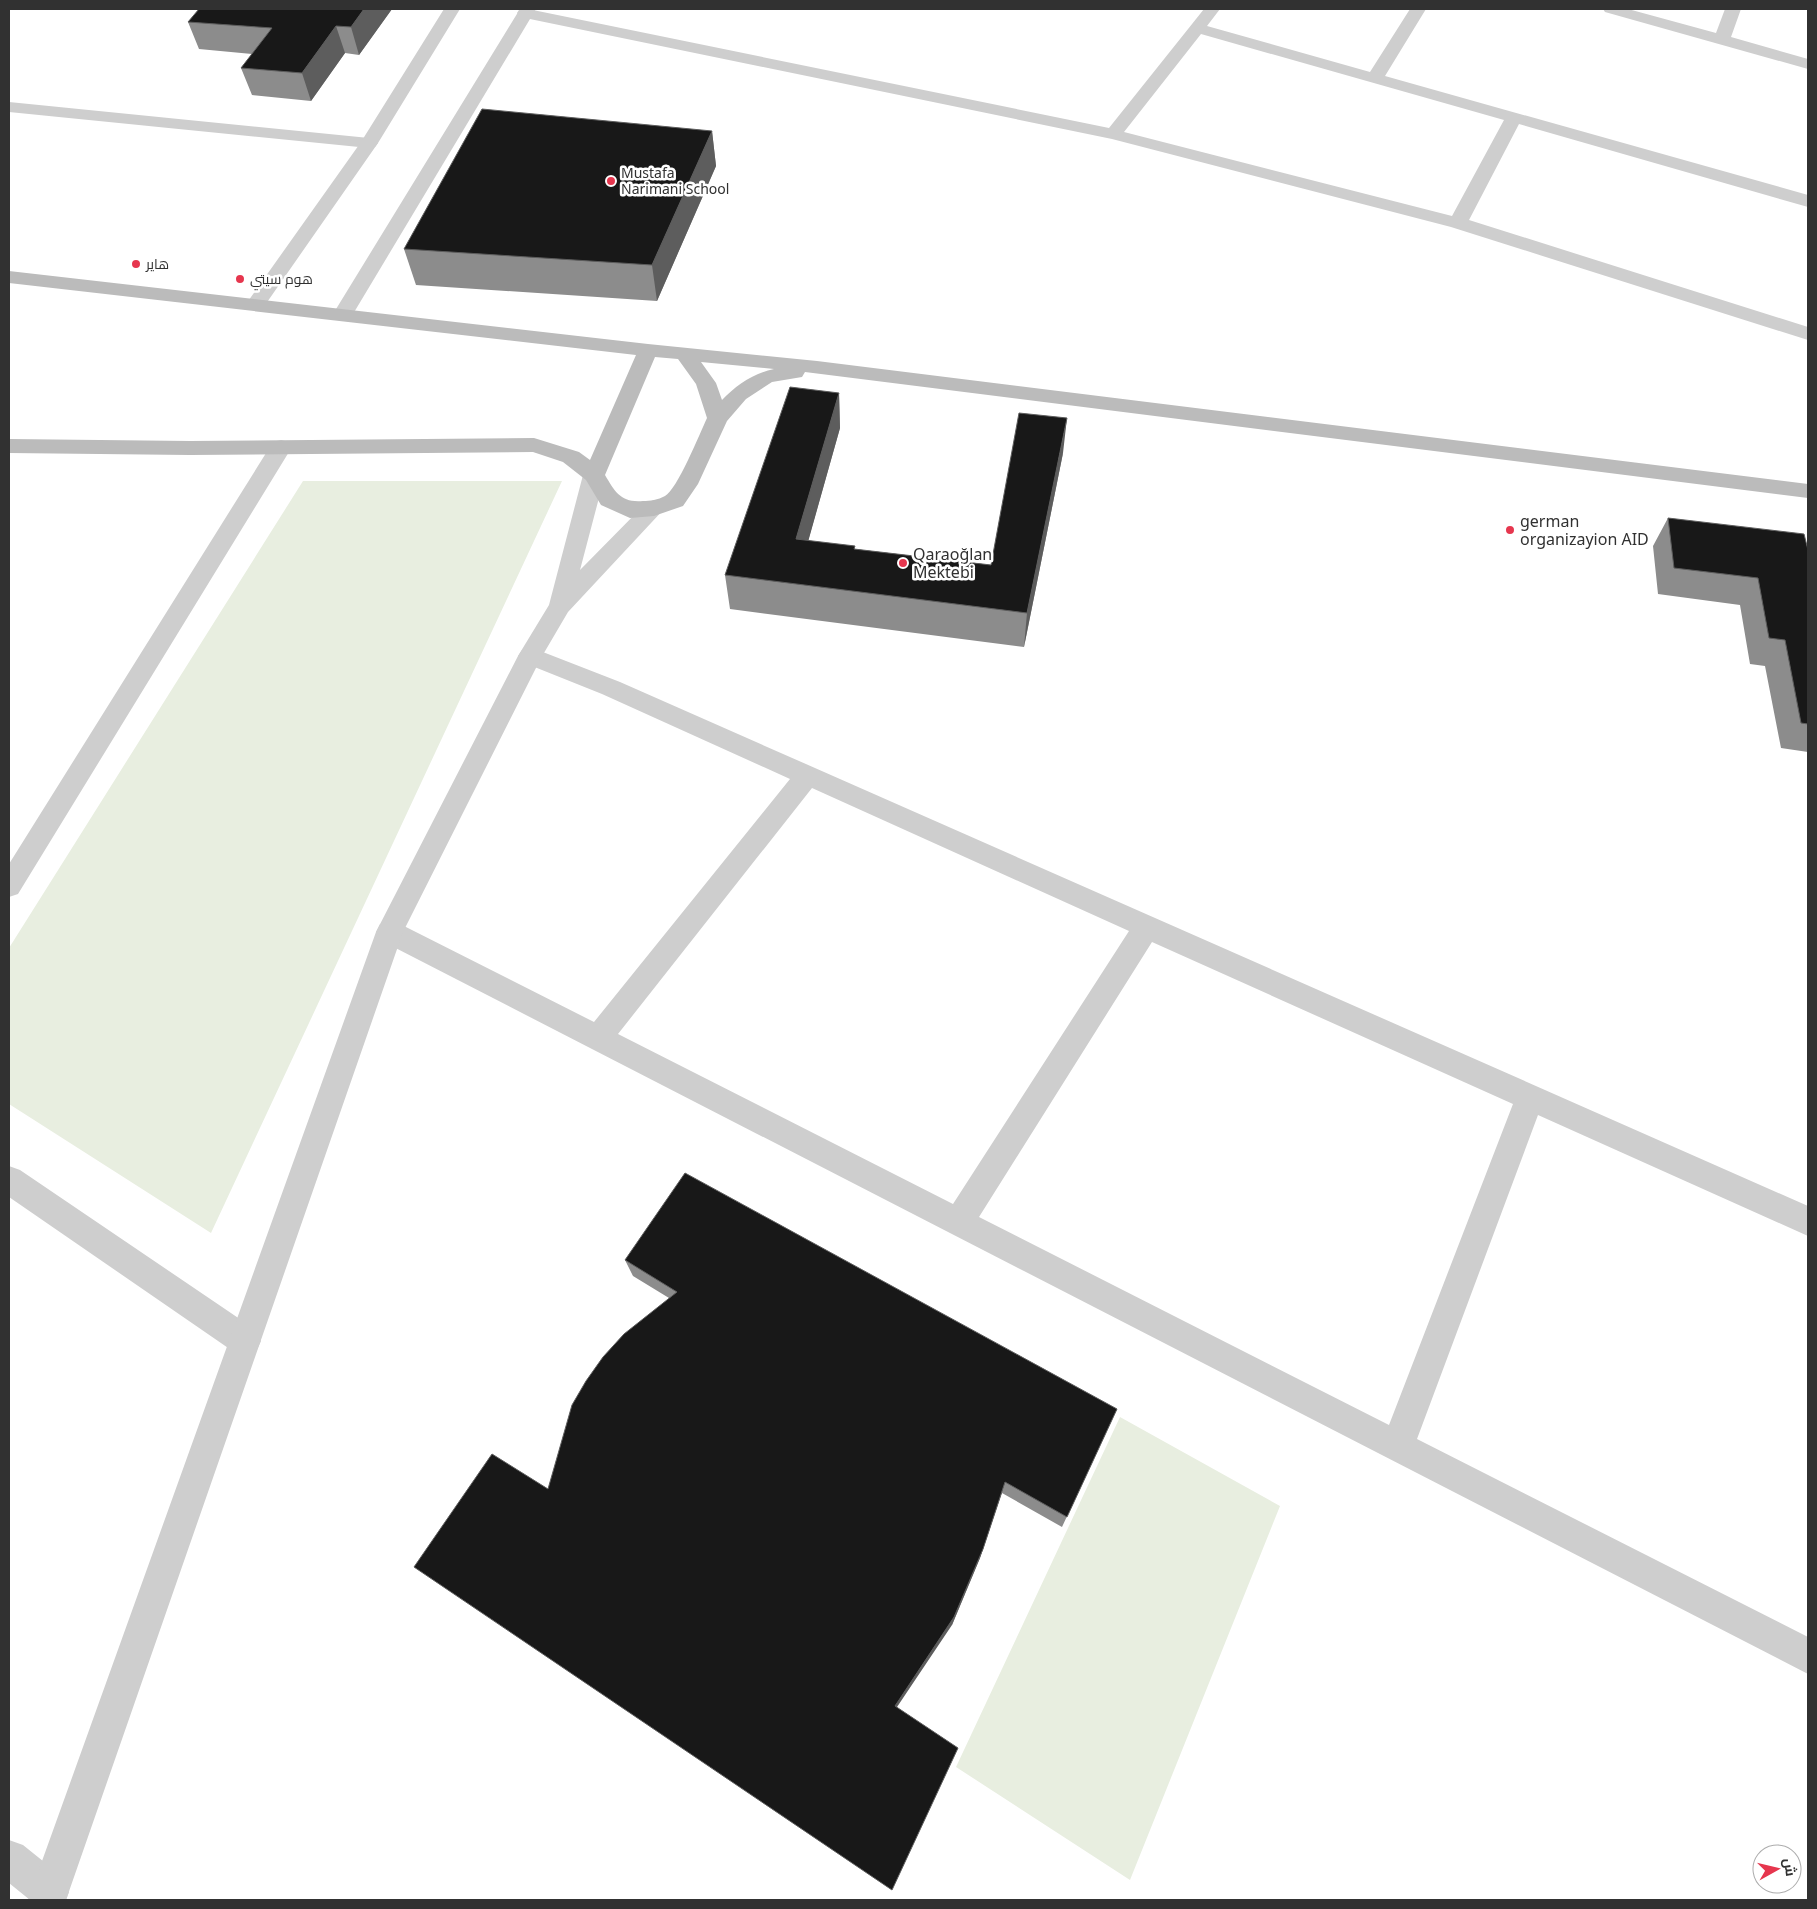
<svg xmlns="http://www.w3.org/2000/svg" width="1817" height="1909" viewBox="0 0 1817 1909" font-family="'Noto Sans',Cairo,sans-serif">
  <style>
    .green { fill: #e8eee0 }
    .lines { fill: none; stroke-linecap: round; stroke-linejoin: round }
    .minor { fill: #cecece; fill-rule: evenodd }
    .tertiary { fill: #cecece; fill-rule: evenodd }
    .secondary { fill: #bbb; fill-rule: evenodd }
    .wall { fill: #8c8c8c }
    .shaded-wall { fill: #5d5d5d }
    .building { fill: #181818; stroke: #5d5d5d }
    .poi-dot { fill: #e6364e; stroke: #fff; stroke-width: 2 }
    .labels { text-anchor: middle; stroke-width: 5; stroke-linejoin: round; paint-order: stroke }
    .far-poi-label { font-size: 14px; fill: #313131; stroke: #fff; text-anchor: start }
    .poi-label { font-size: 16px; fill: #313131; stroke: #fff; text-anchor: start }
  </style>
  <rect width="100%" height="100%" fill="#fff"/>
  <path class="green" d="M303 481H562L211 1233 9 1104V948Z
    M1120 1417 1280 1506 1130 1880 956 1767Z"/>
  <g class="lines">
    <path class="minor" d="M528 9 1109 128 1204 9H1220L1207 26 1370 72 1410 9H1426L1385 76 1808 195V207L1519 124 1469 220 1808 327V340L1451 227 1112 139 525 18 519 16 517 13 519 10ZM1201 34 1504 120 1452 216 1124 132Z
      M1603 9H1628L1716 33 1725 9H1741L1731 37 1808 59V69L1605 12Z
      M9 102 369 138 375 139 378 143 375 147 369 148 9 112Z
      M281 440 289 442 292 447 18 894 9 897V864L273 442Z
      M530 647 620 682 1808 1206V1236L1538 1115 1417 1439 1808 1637V1674L380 940 376 932 380 924 390 921 400 924 594 1022 790 779 602 694 522 662 518 656 522 650ZM812 788 1129 931 953 1204 618 1034ZM1152 942 1513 1104 1389 1425 979 1217Z
      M9 1166 20 1170 256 1330 261 1341 256 1352 245 1357 234 1352 9 1197Z
      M9 1840 23 1845 64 1878 69 1892 66 1900H30L9 1883Z"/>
    <path class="tertiary" d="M444 9H460L378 143 263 308 256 310 249 308 246 304 361 142Z
      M520 9H536L353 314 350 318 343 320 336 318 333 314Z
      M594 468 602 470 605 475 580 570 646 503 654 500 662 503 665 508 568 612 541 658 403 932 66 1900H28L376 932 518 656 549 605 583 475 586 470Z"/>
    <path class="secondary" d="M9 271 648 344 817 361 1808 484V498L805 372 802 377 772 382 746 399 727 421 698 484 683 506 654 516 630 518 601 505 586 480 563 462 533 452 190 455 9 453V439L190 441 534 438 579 452 590 460 636 355 9 283ZM655 357 678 359 696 384 707 418C700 433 677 490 665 496 658 500 650 501 643 501 621 503 615 492 605 475ZM701 362 774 369C754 373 736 385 722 400L716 383Z"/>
  </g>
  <path class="wall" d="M392 9 359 55 345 53 311 101 252 95 241 68 252 54 199 49 188 22Z
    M712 131 716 166 657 301 416 285 404 249Z
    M839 393 840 428 808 541 855 546V549L991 565 1063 453 1024 647 730 609 725 575Z
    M1668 518 1808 550V752L1781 748 1765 666 1750 664 1740 605 1658 594 1653 546Z
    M625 1260 1117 1409 1062 1527 1002 1493 980 1558 952 1625 548 1489 669 1298 633 1276Z"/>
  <path class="shaded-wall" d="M364 9H392L359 55 351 27Z
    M336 26 345 53 311 101 302 73Z
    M712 131 716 166 657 301 652 265Z
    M839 393 840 428 799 574 796 539Z
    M1067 418 1063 453 1024 647 1027 613Z
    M1005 1482 980 1558 952 1625 895 1710V1706Z"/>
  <path class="building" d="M199 9H364L351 27 336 26 302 73 241 68 272 28 188 22Z
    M482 109 712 131 652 265 404 249Z
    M790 387 839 393 796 539 855 546 854 549 991 565 1019 413 1067 418 1027 613 725 575Z
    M1668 518 1804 534 1808 550V724L1801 723 1785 640 1769 638 1758 578 1674 568Z
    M685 1173 1117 1409 1067 1517 1005 1482 983 1549 954 1617 895 1706 958 1748 892 1890 414 1567 492 1454 548 1489 572 1405 586 1381 603 1357 624 1334 677 1292 625 1260Z"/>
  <g class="poi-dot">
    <circle cx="611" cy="181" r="5"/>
    <circle cx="136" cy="264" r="5"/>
    <circle cx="240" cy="279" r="5"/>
    <circle cx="1510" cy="530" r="5"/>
    <circle cx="903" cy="563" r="5"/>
  </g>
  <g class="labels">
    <g class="far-poi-label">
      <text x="621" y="178">Mustafa<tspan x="621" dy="16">Narimani School</tspan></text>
      <text x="146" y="269">هاير</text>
      <text x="250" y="284">هوم سيتي</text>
    </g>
    <g class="poi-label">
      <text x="1520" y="527">german<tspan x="1520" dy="18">organizayion AID</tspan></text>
      <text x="913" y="560">Qaraoğlan<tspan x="913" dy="18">Mektebi</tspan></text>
    </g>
  </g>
  <rect width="1817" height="1909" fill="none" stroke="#313131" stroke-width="20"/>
  <g transform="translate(1777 1869) rotate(82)"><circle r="24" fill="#ffffff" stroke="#adadad"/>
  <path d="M0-4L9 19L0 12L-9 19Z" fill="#e6364e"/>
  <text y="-8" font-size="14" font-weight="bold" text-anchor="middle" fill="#313131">ش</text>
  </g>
</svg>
